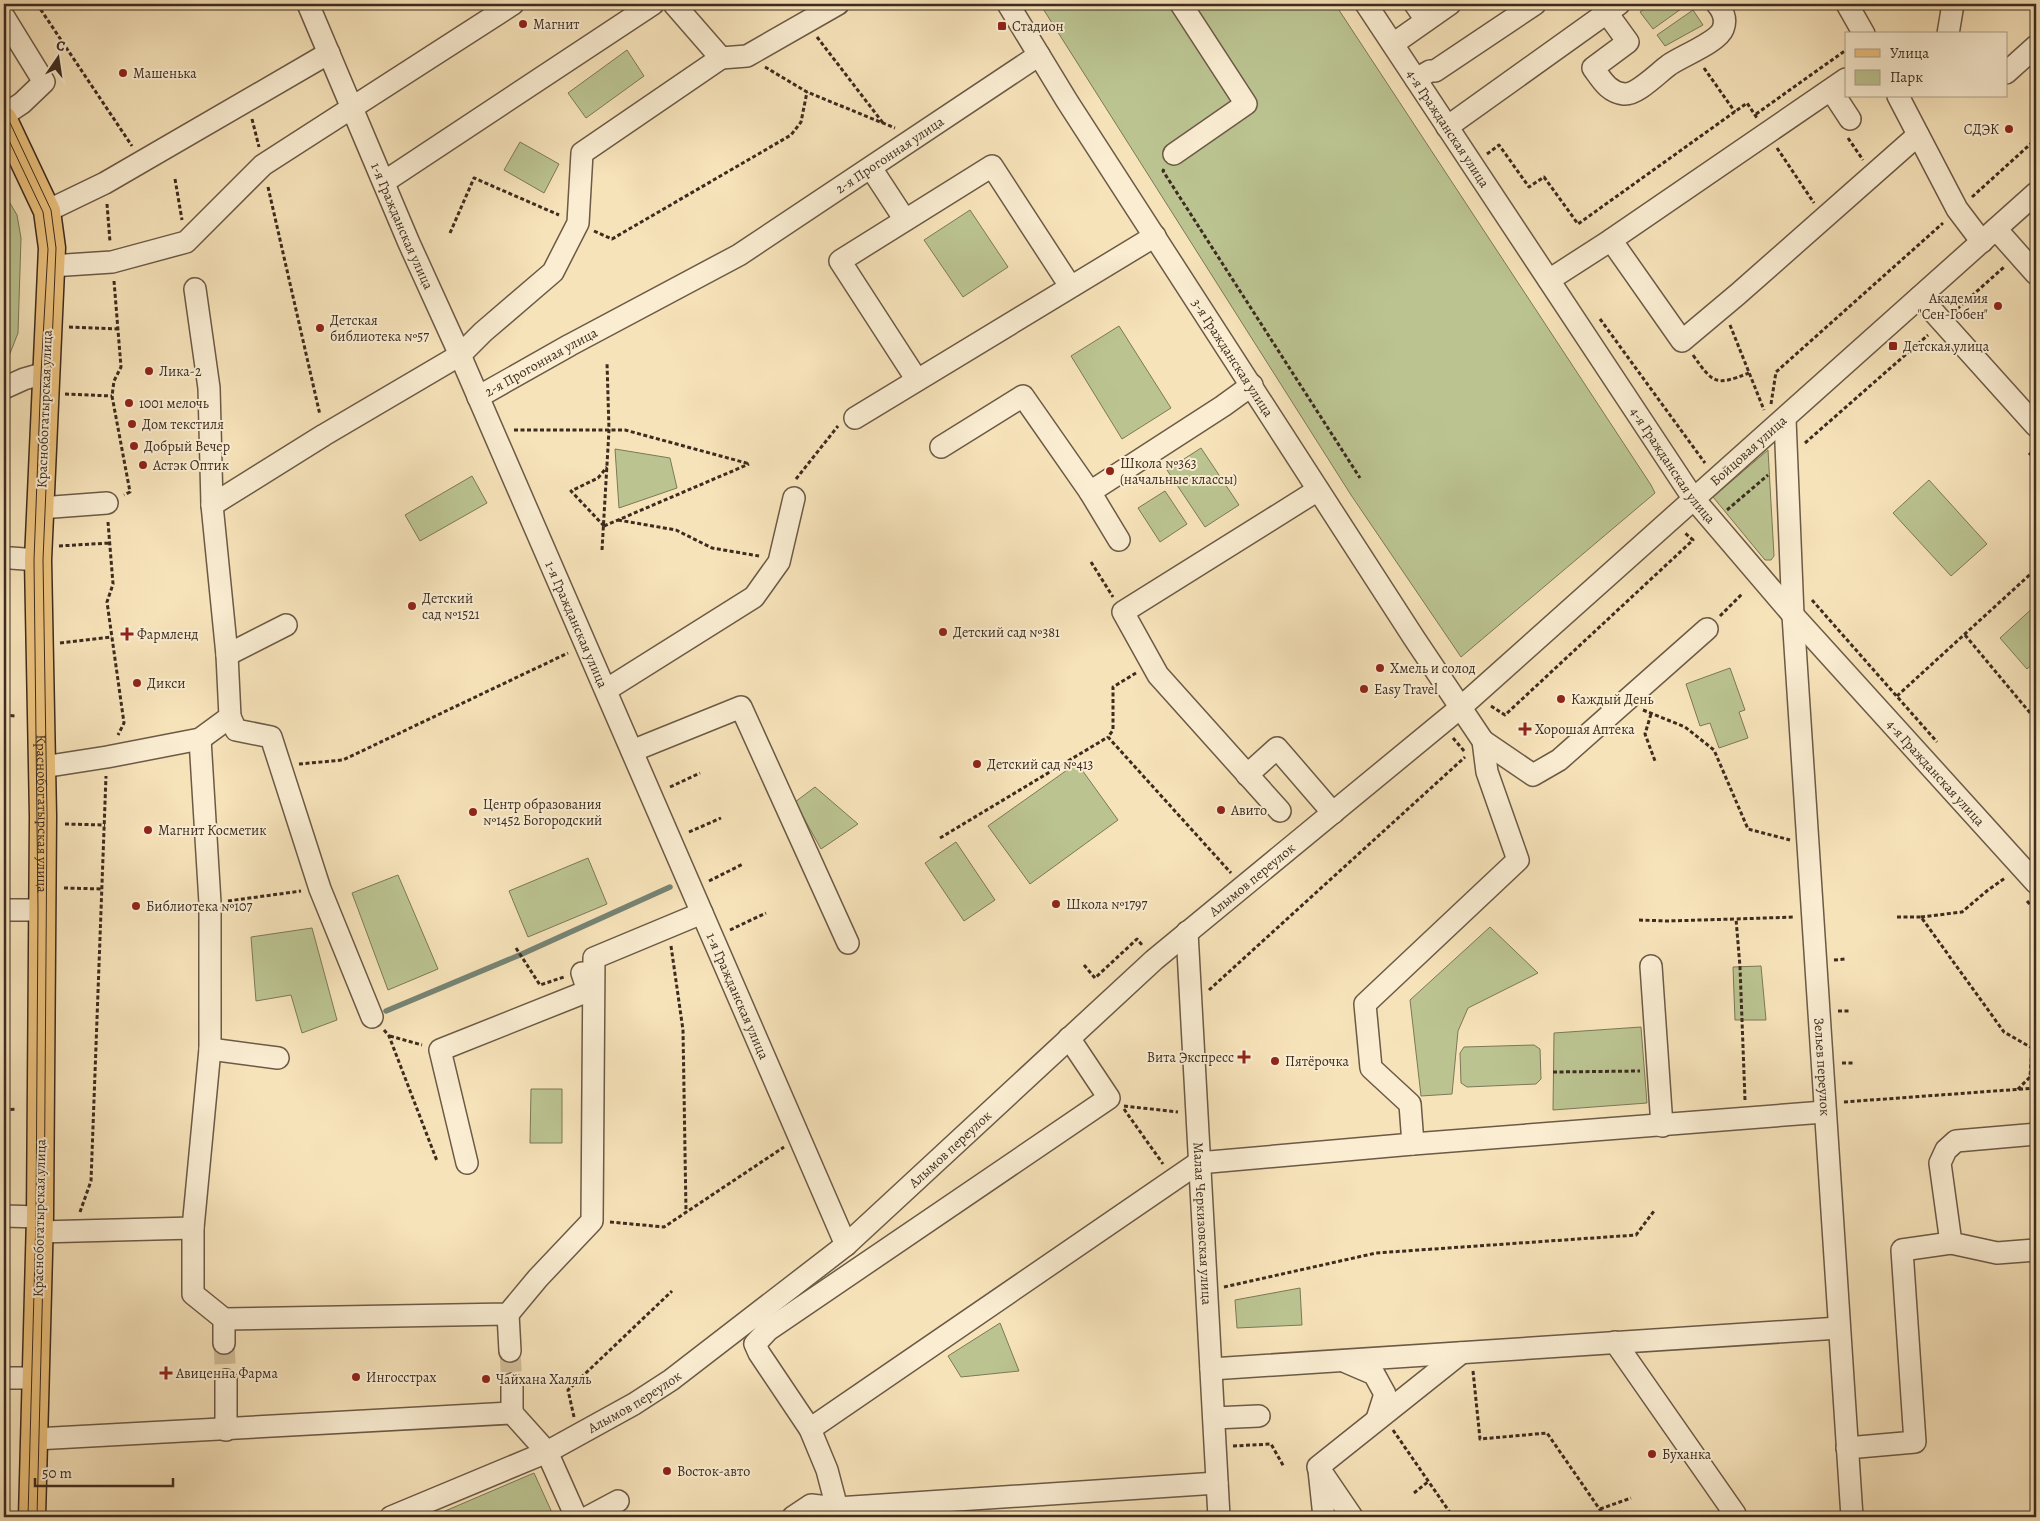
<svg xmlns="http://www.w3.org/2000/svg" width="2040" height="1521" viewBox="0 0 2040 1521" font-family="Alegreya,serif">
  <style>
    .green { fill: #bbc491; stroke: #7c7858 }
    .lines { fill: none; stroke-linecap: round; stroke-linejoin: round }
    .stream { stroke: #778475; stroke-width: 5.5 }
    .minor-tunnel { stroke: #d2be9b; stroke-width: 21; stroke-dasharray: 21 11; stroke-linecap: butt }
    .minor-casing { stroke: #6c5a46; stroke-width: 24 }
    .major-casing { stroke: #3d2c1f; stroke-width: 29 }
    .path { stroke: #3d2c1f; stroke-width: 3; stroke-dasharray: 4 2.5; stroke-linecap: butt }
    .minor { stroke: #faedd2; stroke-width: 21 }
    .major { stroke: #ecc27d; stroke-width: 26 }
    .tram { stroke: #3d2c1f; stroke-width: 1 }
    .poi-dot { fill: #8f2418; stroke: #faedd2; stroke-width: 2 }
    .labels { text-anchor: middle; stroke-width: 4; stroke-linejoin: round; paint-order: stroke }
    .poi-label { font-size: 14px; fill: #3d2c1f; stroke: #faedd2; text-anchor: start }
    .street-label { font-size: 14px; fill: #3d2c1f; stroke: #faedd2 }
  </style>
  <rect width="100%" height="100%" fill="#f7e3ba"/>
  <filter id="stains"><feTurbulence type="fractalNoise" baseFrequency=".004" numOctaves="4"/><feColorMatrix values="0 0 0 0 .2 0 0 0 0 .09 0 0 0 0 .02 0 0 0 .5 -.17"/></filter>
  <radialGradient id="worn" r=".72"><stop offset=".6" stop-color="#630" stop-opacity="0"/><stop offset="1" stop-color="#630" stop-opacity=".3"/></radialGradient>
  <path class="green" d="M1040 4H1335L1651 485 1655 493 1461 657 1351 495Z
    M1652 4H1688L1653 29 1640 12Z
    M1693 10 1703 25 1665 46 1657 35Z
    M627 50 644 76 586 118 568 93Z
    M520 142 559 164 544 193 504 170Z
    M4 193 17 215 21 238 18 333 7 361 4 363Z
    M970 210 1008 267 963 297 924 240Z
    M1119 326 1171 408 1122 439 1071 356Z
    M1201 448 1239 505 1205 527 1167 470Z
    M615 449 670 458 677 488 619 508Z
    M1768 450 1774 556 1771 560H1765L1713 497Z
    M472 476 487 503 420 541 405 515Z
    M1929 480 1987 544 1951 576 1893 513Z
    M1165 491 1187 524 1160 542 1138 508Z
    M2036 605V661L2027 669 2000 638Z
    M1730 668 1745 710 1739 712 1748 738 1719 748 1710 723 1700 726 1686 684Z
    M1077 763 1118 820 1030 884 988 826Z
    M815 787 858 824 821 849 795 802Z
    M956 842 995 900 964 921 925 863Z
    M588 858 607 904 528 937 509 891Z
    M398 875 438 969 388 990 352 893Z
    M1490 927 1538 973 1468 1008 1458 1031 1452 1094 1421 1096 1410 1000Z
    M312 928 337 1020 302 1033 291 995 256 1001 251 937Z
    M1761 966 1766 1020H1735L1733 967Z
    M1641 1027 1647 1103 1553 1110 1554 1033Z
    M1534 1045 1540 1049 1541 1079 1536 1084 1467 1087 1461 1083 1460 1053 1464 1047Z
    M531 1089H562V1143H530Z
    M1300 1288 1302 1325 1237 1328 1235 1300Z
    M1000 1323 1019 1371 961 1377 948 1356Z
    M534 1473 554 1517H431Z"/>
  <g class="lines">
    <path class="stream" d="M386 1011 522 954 670 887"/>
    <path class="minor-tunnel" d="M224 1343 226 1380
      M510 1351 512 1384"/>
    <defs>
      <g id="minor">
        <path id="s1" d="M308 4 409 243 460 355 846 1245"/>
        <path id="s2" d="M1008 4 1067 101 1414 638 1483 741 1487 772 1518 860 1365 1004 1371 1068 1410 1104 1413 1144"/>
        <path id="s3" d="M1366 4 1693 498 1793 615 2036 883"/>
        <path d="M1415 4 1426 20"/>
        <path d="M1847 4 1864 34"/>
        <path d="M1607 13 1628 42 1593 68C1602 80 1608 92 1624 94 1637 95 1658 73 1669 65 1682 56 1718 42 1723 29 1727 19 1723 11 1717 4"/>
        <path d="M4 17 44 82 22 103 4 115"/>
        <path d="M1948 34 1953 4"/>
        <path d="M1393 44 1450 4"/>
        <path d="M721 58 747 56 838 4"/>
        <path d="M2006 73 2036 46"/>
        <path d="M1416 79 1430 71H1435L1535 4"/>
        <path d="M1831 90 1850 119"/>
        <path d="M1898 96 1957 209 1982 242"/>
        <path d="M1447 127 1619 4"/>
        <path d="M1174 154 1246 104 1181 4"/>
        <path d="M871 168 905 220"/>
        <path d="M384 182 653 4"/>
        <path d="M47 211 105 183 329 53"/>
        <path d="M1996 229 2036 274"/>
        <path d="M1611 240 1682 341 1738 294 1918 135"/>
        <path d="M51 266 112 262 186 242 263 165 513 4"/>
        <path d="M1549 280 1611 240 1846 79"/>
        <path d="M1920 297 2036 426"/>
        <path d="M917 380 840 261 992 166 1070 286"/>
        <path d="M4 388 24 379 45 373"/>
        <path id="s4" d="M478 397 570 345 739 255 1039 55"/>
        <path d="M855 418 1155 236"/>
        <path id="s5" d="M1785 419 1793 615 1852 1517"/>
        <path d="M941 447 1023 396 1090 492"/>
        <path d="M212 505 324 435 460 355 483 332 553 272 578 223 582 153 721 58 674 4"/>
        <path d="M40 508 107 503"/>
        <path d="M1119 540 1090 492 1223 406 1252 385"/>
        <path d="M11 558 38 560"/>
        <path d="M227 655 286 625"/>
        <path d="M606 690 754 597 779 562 794 498"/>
        <path d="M230 717 236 730 271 737 320 889 372 1017"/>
        <path d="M200 739 210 903V1049L193 1228V1294L224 1319 508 1314 538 1278 592 1221 594 958 702 913"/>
        <path d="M1483 741 1533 775 1559 760 1707 629"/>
        <path d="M632 751 741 707 848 943"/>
        <path d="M43 767 107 757 200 739 230 717 227 655 212 505 209 388 195 289"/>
        <path d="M1247 775 1277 748 1333 813"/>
        <path d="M1280 811 1158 675 1123 612 1318 490"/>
        <path d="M4 910H42"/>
        <path id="s6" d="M1187 932 1219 1517"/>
        <path d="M1651 966 1662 1126"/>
        <path d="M210 1049 278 1058"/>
        <path d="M2036 1134 1956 1141 1946 1150 1940 1163 1951 1243 1997 1253 2036 1250"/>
        <path d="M467 1163 440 1050 588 991 582 973"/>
        <path d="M4 1216 40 1217"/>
        <path d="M39 1232 193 1228"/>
        <path d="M508 1314 510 1351"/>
        <path d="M224 1319V1343"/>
        <path d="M1615 1342 1735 1514 1731 1517"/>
        <path d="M1346 1362 1374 1374 1385 1394 1377 1419"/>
        <path d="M1211 1369 1839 1328"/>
        <path d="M4 1378H37"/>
        <path d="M226 1380V1430"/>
        <path d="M512 1384V1413"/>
        <path d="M1214 1418 1259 1416"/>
        <path d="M810 1429 1198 1163 1413 1144 1824 1112"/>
        <path d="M35 1439 512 1413 547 1452 576 1517"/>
        <path d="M1847 1448 1915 1442 1902 1250 1951 1243"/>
        <path d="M1319 1470 1324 1517"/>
        <path d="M837 1508 827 1470 810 1429 759 1353 755 1344 768 1330 1109 1098 1069 1038"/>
        <path id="s7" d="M391 1517 547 1452 634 1404 671 1380 846 1245 1154 960 1460 708 2036 193"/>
        <path d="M588 1517 618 1501"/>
        <path d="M793 1517 811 1505 837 1508 1217 1483"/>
        <path d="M1352 1517 1318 1467 1461 1353"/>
      </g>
      <g id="major">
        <path id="s8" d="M4 120 47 211 52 248 38 560 43 816 40 1217 32 1517"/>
      </g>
    </defs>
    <use href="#minor" class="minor-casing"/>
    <use href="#major" class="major-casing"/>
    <path class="path" d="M37 4 132 146
      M817 37 883 123
      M765 67 807 92 895 128
      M1704 68 1735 112
      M1756 114 1846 50
      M252 119 259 147
      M1848 138 1863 160
      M1777 148 1814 203
      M1487 154 1499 145 1529 187 1544 177 1578 224 1747 103 1757 118
      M1164 169 1163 171 1360 478
      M175 179 182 220
      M268 187 320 415
      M1972 197 2036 139
      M107 204 110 242
      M594 231 612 239 791 135 801 122 807 92
      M450 233 474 178 559 215
      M114 281 121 367 114 381 112 396 130 492 124 495
      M1957 309 2004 267
      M1600 319 1705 463
      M1730 325 1764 410
      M69 327 118 329
      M1693 355C1713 384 1716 386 1749 373
      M65 394 112 396
      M1771 404 1776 372 1943 223
      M514 430H625L750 464
      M1805 443 1928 335
      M2029 455 2036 448
      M796 479 838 426
      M1727 510 1768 475
      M618 520 676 530 712 548 759 556
      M108 522 113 584 107 602 124 723 118 735
      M604 526 749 464
      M604 526 571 491 598 478 607 467
      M59 546 110 543
      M602 550 609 430 607 362
      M1091 562 1113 597
      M1812 600 1937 742
      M1720 616 1743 593
      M1965 635 2036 720
      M60 643 112 637
      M1136 673 1113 687V730L1108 737 1231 873
      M1897 696 2036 569
      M1491 706 1505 715 1693 540 1685 533
      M1643 710 1685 727 1714 750 1748 829 1790 840
      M1651 714 1645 734 1655 761
      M4 715 15 716
      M1453 738 1465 752
      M299 764 343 760 568 653
      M670 787 700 773
      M65 824 105 825
      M689 832 721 818
      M940 838 1108 737
      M709 881 743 864
      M64 888 102 889
      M228 901 301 891
      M2027 901 2036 911
      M1897 917H1921L2004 1032 2032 1048 2030 1077 2017 1090
      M1921 917 1962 912 1988 890 2005 878
      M1639 920 1667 921 1736 919
      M730 930 766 913
      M671 946 683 1030 686 1212
      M516 948 540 985 564 977
      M1834 960 1845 959
      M1084 965 1095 978 1137 939 1142 945
      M1209 990 1465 757
      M1838 1011H1850
      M384 1030 389 1036 437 1161
      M390 1036 422 1045
      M1842 1063H1854
      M1553 1072 1640 1071
      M1745 1100 1740 967 1736 919 1795 917
      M1844 1102 2036 1088
      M1124 1106 1178 1112
      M1124 1109 1163 1164
      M4 1110 17 1109
      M80 1212 91 1181 106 776
      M610 1222 664 1227 784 1147
      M1224 1287 1376 1253 1636 1235 1654 1211
      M1473 1371 1480 1439 1547 1433 1605 1517
      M574 1417 568 1390 672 1291
      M1393 1430 1453 1517
      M1233 1446 1271 1444 1284 1467
      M1414 1493 1429 1481
      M1600 1509 1631 1498
      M361 1517 372 1513"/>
    <use href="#minor" class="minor"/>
    <use href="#major" class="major"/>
    <path class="tram" d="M4 110 51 210 56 248 43 560 47 816 44 1233 37 1517
      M4 130 43 212 48 249 41 374 34 560 38 910 36 1217 28 1517"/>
  </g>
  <g class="poi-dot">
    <circle cx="523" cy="24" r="5"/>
    <rect x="997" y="21" width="10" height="10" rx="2.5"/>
    <circle cx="123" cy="73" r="5"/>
    <circle cx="2009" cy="129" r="5"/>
    <circle cx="1998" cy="306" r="5"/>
    <circle cx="320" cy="328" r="5"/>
    <rect x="1888" y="341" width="10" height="10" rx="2.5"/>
    <circle cx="149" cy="371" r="5"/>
    <circle cx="129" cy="403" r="5"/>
    <circle cx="132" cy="424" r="5"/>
    <circle cx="134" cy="446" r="5"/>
    <circle cx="143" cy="465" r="5"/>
    <circle cx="1110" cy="471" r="5"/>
    <circle cx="412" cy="606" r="5"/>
    <circle cx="943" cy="632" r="5"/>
    <path d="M124.5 626.5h5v5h5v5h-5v5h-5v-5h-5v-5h5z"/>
    <circle cx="1380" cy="668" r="5"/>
    <circle cx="137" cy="683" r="5"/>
    <circle cx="1364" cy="689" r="5"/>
    <circle cx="1561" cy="699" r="5"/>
    <path d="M1522.5 721.5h5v5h5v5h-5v5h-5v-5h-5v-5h5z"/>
    <circle cx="977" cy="764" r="5"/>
    <circle cx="1221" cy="810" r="5"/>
    <circle cx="473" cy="812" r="5"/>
    <circle cx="148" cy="830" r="5"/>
    <circle cx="1056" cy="904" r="5"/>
    <circle cx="136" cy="906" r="5"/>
    <path d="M1241.5 1049.5h5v5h5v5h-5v5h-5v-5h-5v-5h5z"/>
    <circle cx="1275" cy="1061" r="5"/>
    <path d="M163.5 1365.5h5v5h5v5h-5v5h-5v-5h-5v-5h5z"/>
    <circle cx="356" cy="1377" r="5"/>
    <circle cx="486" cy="1379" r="5"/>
    <circle cx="1652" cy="1454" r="5"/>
    <circle cx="667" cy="1471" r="5"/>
  </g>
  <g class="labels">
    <g class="poi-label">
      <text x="533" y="29">Магнит</text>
      <text x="1012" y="31">Стадион</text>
      <text x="133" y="78">Машенька</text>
      <text x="1999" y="134" text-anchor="end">СДЭК</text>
      <text x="1988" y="303" text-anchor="end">Академия<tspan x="1988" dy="16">"Сен-Гобен"</tspan></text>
      <text x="330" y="325">Детская<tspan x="330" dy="16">библиотека №57</tspan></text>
      <text x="1903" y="351">Детская улица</text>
      <text x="159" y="376">Лика-2</text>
      <text x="139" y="408">1001 мелочь</text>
      <text x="142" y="429">Дом текстиля</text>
      <text x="144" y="451">Добрый Вечер</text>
      <text x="1120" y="468">Школа №363<tspan x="1120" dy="16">(начальные классы)</tspan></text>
      <text x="153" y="470">Астэк Оптик</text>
      <text x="422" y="603">Детский<tspan x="422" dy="16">сад №1521</tspan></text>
      <text x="953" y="637">Детский сад №381</text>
      <text x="137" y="639">Фармленд</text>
      <text x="1390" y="673">Хмель и солод</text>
      <text x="147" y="688">Дикси</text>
      <text x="1374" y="694">Easy Travel</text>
      <text x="1571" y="704">Каждый День</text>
      <text x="1535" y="734">Хорошая Аптека</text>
      <text x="987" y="769">Детский сад №413</text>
      <text x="483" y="809">Центр образования<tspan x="483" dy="16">№1452 Богородский</tspan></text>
      <text x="1231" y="815">Авито</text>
      <text x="158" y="835">Магнит Косметик</text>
      <text x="1066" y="909">Школа №1797</text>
      <text x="146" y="911">Библиотека №107</text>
      <text x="1234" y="1062" text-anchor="end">Вита Экспресс</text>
      <text x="1285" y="1066">Пятёрочка</text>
      <text x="176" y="1378">Авиценна Фарма</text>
      <text x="366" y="1382">Ингосстрах</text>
      <text x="496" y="1384">Чайхана Халяль</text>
      <text x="1662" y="1459">Буханка</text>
      <text x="677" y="1476">Восток-авто</text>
    </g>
    <g class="street-label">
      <text dy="5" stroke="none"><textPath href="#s3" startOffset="149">4-я Гражданская улица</textPath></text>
      <text dy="5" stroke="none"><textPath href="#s4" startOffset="478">2-я Прогонная улица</textPath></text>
      <text dy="5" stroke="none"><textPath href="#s1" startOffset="241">1-я Гражданская улица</textPath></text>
      <text dy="5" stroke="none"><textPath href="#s2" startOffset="419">3-я Гражданская улица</textPath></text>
      <text dy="5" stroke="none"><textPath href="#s4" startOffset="72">2-я Прогонная улица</textPath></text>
      <text transform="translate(44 409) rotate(-88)" y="5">Краснобогатырская улица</text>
      <text dy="5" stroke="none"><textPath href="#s7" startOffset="1736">Бойцовая улица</textPath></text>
      <text dy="5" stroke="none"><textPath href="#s3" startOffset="554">4-я Гражданская улица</textPath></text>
      <text dy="5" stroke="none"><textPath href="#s1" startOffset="676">1-я Гражданская улица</textPath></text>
      <text dy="5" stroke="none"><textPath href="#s3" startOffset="959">4-я Гражданская улица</textPath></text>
      <text dy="5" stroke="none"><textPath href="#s8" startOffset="704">Краснобогатырская улица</textPath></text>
      <text dy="5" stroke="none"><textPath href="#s7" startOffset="1080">Алымов переулок</textPath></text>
      <text dy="5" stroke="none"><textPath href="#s1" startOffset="1081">1-я Гражданская улица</textPath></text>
      <text dy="5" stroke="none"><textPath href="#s5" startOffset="649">Зельев переулок</textPath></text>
      <text dy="5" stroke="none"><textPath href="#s7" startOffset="675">Алымов переулок</textPath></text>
      <text transform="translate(39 1218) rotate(-89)" y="5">Краснобогатырская улица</text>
      <text dy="5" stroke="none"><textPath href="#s6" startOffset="292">Малая Черкизовская улица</textPath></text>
      <text dy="5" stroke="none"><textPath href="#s7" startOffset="270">Алымов переулок</textPath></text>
    </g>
  </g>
  <rect width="2040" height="1521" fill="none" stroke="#f7e3ba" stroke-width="20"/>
  <rect x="5" y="5" width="2030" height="1511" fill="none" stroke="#3d2c1f" stroke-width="2.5"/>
  <rect x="10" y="10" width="2020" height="1501" fill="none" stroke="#3d2c1f"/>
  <rect x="1845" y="32" width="162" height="65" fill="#faedd2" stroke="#aea08a"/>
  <rect x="1855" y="49" width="25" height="8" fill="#ecc27d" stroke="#aea08a"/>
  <text x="1890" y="58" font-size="15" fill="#3d2c1f">Улица</text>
  <rect x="1855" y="70" width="25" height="15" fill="#bbc491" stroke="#aea08a"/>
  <text x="1890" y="82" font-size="15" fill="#3d2c1f">Парк</text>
  <g transform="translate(58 58) rotate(13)" stroke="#faedd2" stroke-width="4" paint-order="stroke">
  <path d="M0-4L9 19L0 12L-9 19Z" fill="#3d2c1f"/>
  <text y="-8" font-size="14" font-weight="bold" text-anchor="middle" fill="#3d2c1f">С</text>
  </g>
  <path d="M35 1478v8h138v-8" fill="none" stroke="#3d2c1f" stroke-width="2.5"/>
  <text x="42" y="1478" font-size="15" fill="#3d2c1f" stroke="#faedd2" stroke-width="4" paint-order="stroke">50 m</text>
  <rect width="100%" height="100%" filter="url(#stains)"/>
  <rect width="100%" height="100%" fill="url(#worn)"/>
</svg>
